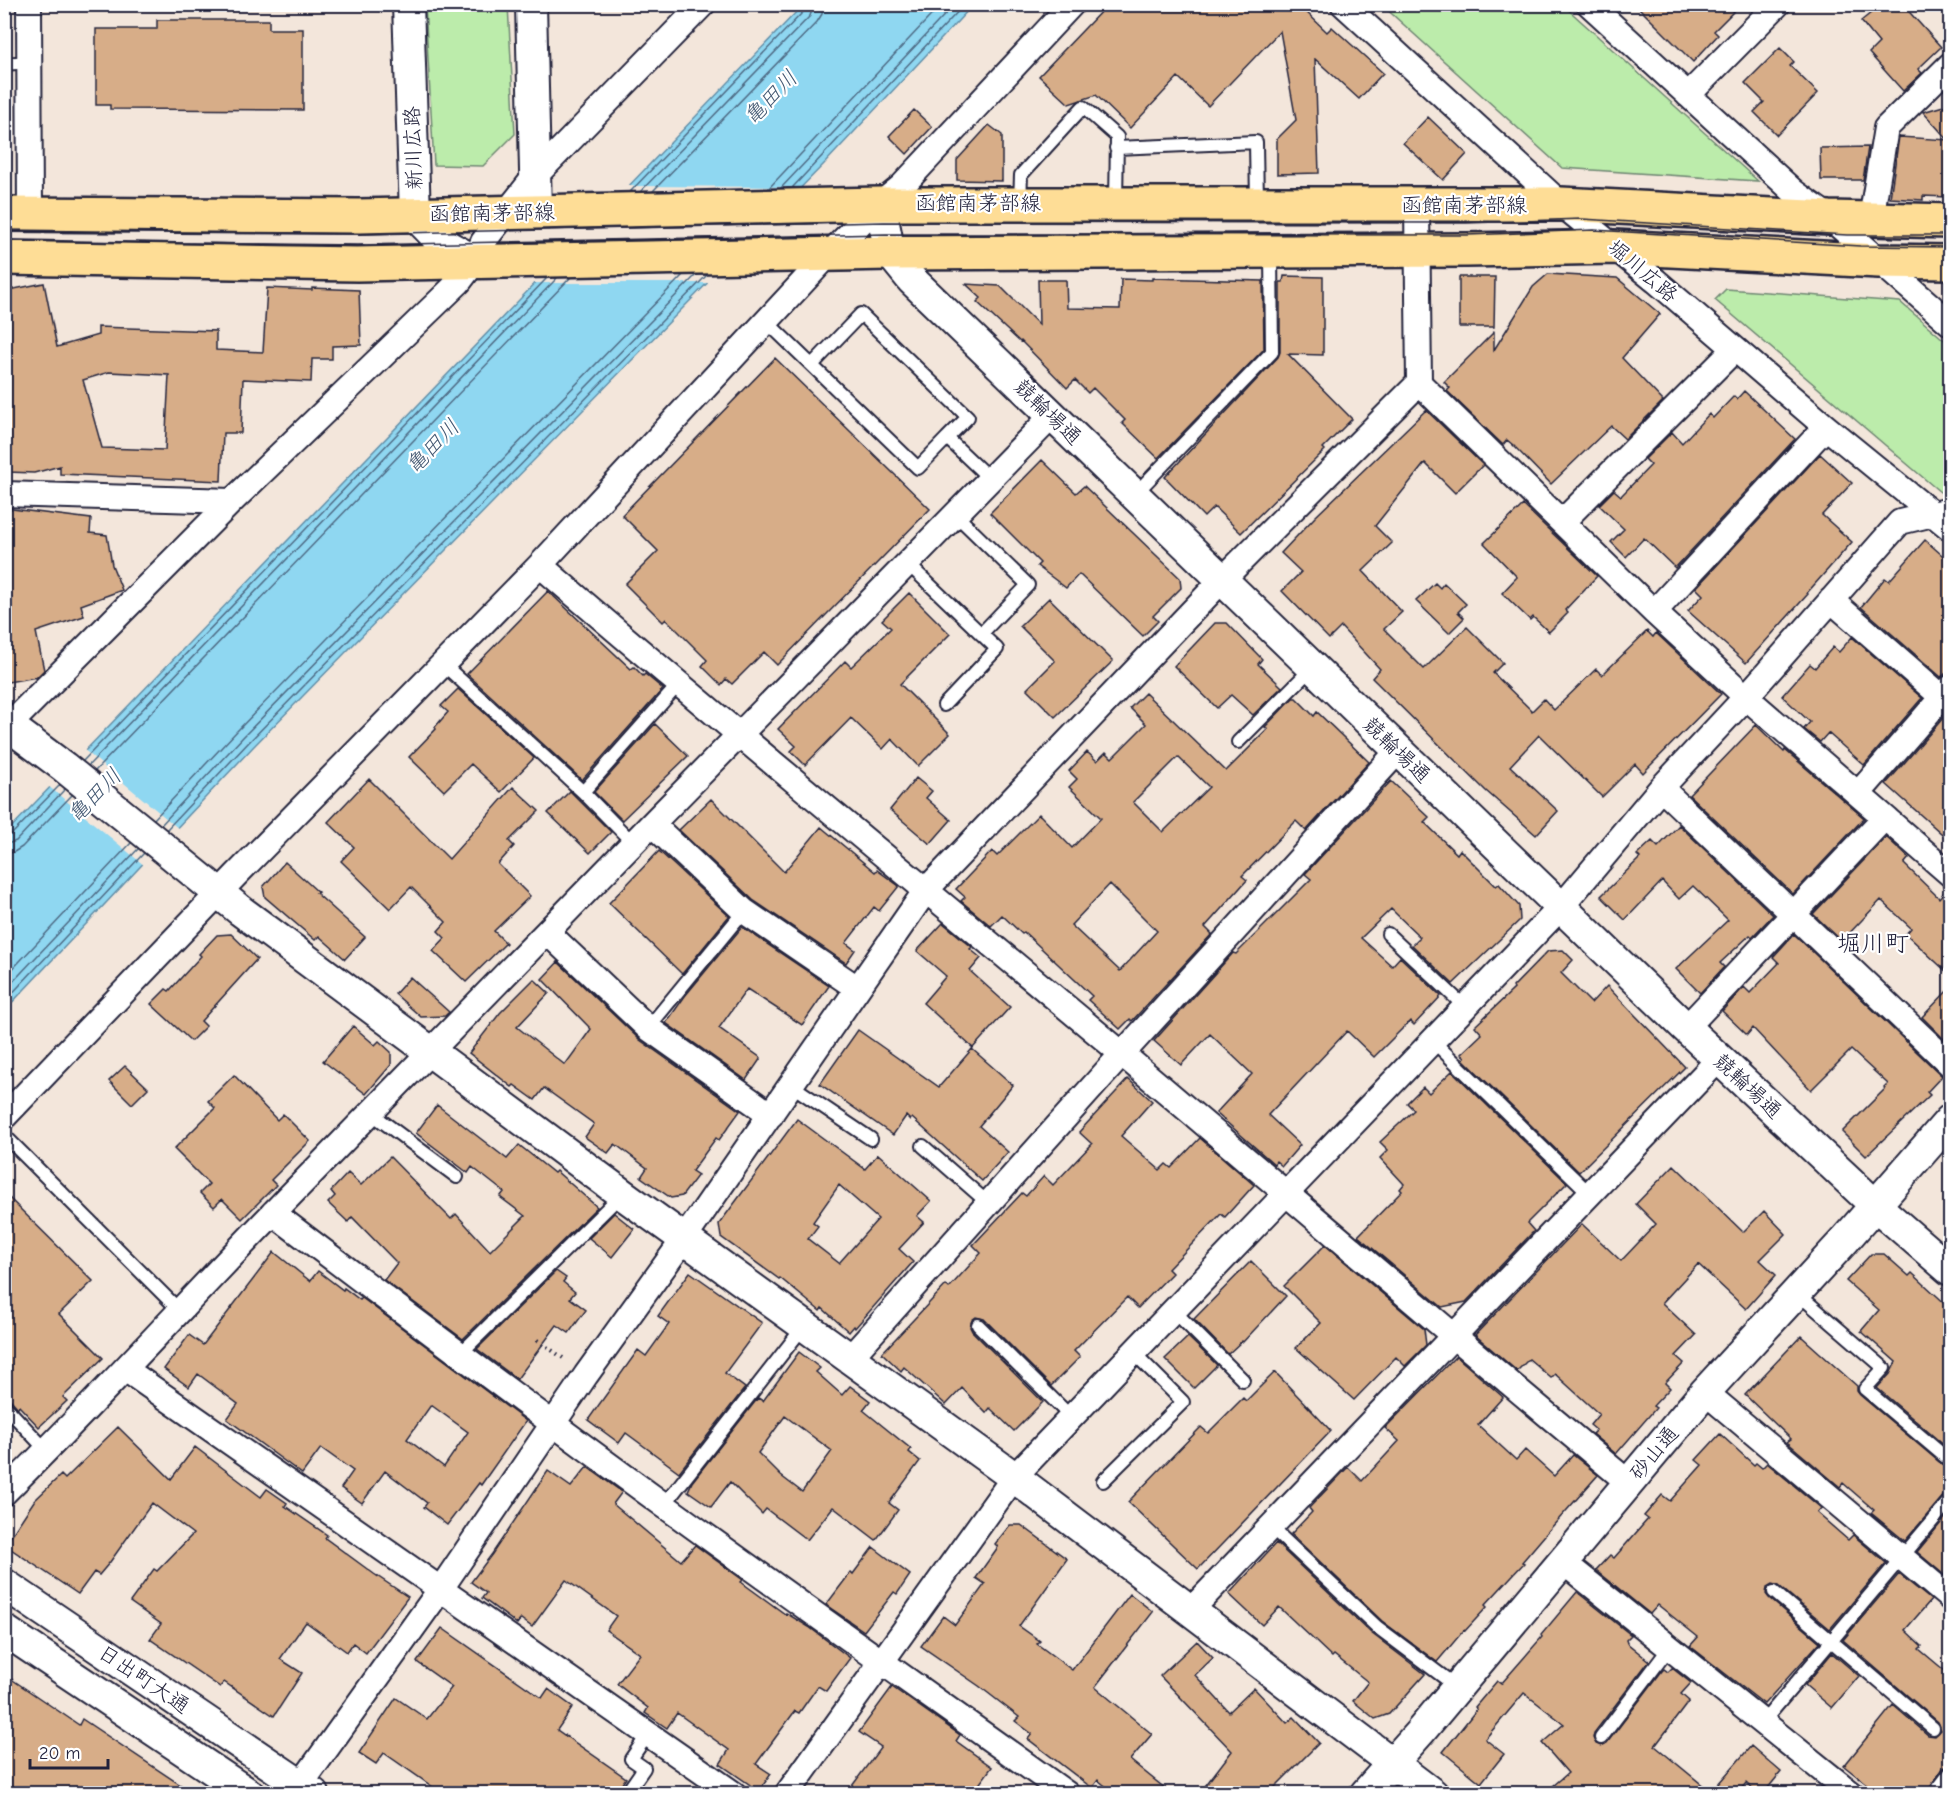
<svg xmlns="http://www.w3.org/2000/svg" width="1955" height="1798" viewBox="0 0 1955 1798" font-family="'Comic Neue','Klee One',sans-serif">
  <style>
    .green { fill: #bcecab; stroke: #6f8773; stroke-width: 1.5 }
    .water { fill: #8fd7f1; stroke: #638fa8; stroke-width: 1.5 }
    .pier { fill: #f3e6db }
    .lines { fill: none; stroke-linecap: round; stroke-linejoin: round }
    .shore { stroke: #4e6a84; stroke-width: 1.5 }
    .building { fill: #d7ad88; stroke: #22223b; stroke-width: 1.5; fill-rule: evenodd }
    .service-casing { stroke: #22223b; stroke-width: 16 }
    .minor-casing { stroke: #22223b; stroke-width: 28 }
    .tertiary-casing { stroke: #22223b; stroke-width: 34 }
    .primary-casing { stroke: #22223b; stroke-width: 38 }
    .path { stroke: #22223b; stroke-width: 4; stroke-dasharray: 1.5 4.5; stroke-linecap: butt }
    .service { stroke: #fff; stroke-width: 12 }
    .minor { stroke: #fff; stroke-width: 24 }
    .tertiary { stroke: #fff; stroke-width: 30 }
    .primary { stroke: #fedd96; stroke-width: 33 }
    .tram { stroke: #22223b; stroke-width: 1.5 }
    .labels { text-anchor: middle; stroke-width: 4.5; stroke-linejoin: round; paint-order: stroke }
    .street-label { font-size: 21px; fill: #22223b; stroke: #fff }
    .water-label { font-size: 22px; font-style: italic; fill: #435872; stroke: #fff }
    .quarter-label { font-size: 24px; fill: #22223b; stroke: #fff }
  </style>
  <rect width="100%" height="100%" fill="#f3e6db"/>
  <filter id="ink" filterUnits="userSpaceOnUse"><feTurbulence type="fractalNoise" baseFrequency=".0167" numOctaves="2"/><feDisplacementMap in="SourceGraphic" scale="12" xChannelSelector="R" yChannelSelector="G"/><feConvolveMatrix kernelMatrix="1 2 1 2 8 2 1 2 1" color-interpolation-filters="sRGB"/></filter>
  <g filter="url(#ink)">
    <path class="green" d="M425 5H508L515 134 483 166 434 165Z
      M1382 5H1563L1758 181 1562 168Z
      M1726 289 1900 302 1950 345V490L1940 492 1715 300Z"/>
    <path class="water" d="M803 5H973L824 164 253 747 5 1010V834Z"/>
    <path class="pier" d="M623 186 806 187 711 283H529Z
      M82 748 179 829 145 866 47 785Z"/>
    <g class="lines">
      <path class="shore" d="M781 188 955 4
        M792 188 965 4
        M768 189 942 4
        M653 191 817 22 822 14 823 4
        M630 192 804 11 806 4
        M640 192 810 16 814 4
        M83 761 547 278
        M88 766 557 278
        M95 771 570 278
        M154 819 237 731 683 275
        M161 825 243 737 696 275
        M167 829 249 742 707 275
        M4 837 11 835 60 785
        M4 845 16 841 65 789
        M4 854 14 852 22 847 72 795
        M4 978 131 843
        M4 991 138 849
        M4 1002 144 853"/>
    </g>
    <path class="building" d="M1108 4H1305L1302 8 1327 32 1332 27 1383 73 1359 99 1315 59 1319 173 1277 174V139L1296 120 1280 31 1208 106 1178 77 1130 128 1096 95 1069 104 1039 76Z
      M1635 4H1741L1714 31 1718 35 1693 62Z
      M1882 4H1902L1941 47 1918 69 1922 73 1903 91 1869 53 1879 43 1861 21Z
      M157 20H269V29H303V110L110 109V105H96V29H157Z
      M1780 48 1794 62 1790 66 1818 93 1777 135 1754 112 1764 102 1745 83Z
      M1950 104 1948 197 1923 196V200L1890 198 1899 137 1948 140 1923 112Z
      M914 110 932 127 907 154 889 136Z
      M1428 117 1467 154 1443 180 1403 143Z
      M989 125 1002 135V181L957 180V160Z
      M1868 147 1863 180H1821L1820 148Z
      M1548 274 1617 278 1660 314 1622 358 1663 401 1625 439 1611 426 1551 484 1513 445 1507 440 1503 445 1447 391 1450 388 1444 382 1494 332V350L1533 287Z
      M1284 276 1323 277V355L1288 354 1352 419 1323 448 1325 450 1241 533 1214 507 1204 517 1165 477 1278 357 1280 352V282H1283Z
      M1459 277H1495L1494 327H1459Z
      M1152 278 1263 281 1264 349 1158 458 1122 423 1125 420 1093 388 1088 393 1075 380 1067 388 1021 341 1020 342 977 302 981 298 966 284 1000 286 1039 325 1038 280H1066L1067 308 1120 309 1121 279 1152 280Z
      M44 283 57 347 98 335V327L216 331V350L263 352 267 288 312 290V288L359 290 361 345 332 346V359H312L311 382 243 379 241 433H223L221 481 60 474V466L34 473 8 472 4 460V291ZM109 372 169 375 165 450 102 448 83 380Z
      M775 358 930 509 777 665 764 652 732 684 726 679 721 685 702 666 707 660 666 619 663 622 625 584 658 551 622 515Z
      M1744 391 1795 439 1675 568 1644 538 1626 557 1611 542 1624 529 1599 505 1614 490 1621 496 1651 465 1645 459 1672 432 1682 443 1709 414 1713 418 1734 396 1737 399Z
      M1426 410 1483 465 1455 493 1425 463 1375 526 1392 543 1363 571 1402 612 1384 629 1424 669 1467 627 1503 663 1493 673 1532 711 1544 699 1554 710 1596 669 1602 675 1647 631 1653 637 1656 633 1721 694 1643 773 1635 764 1602 797 1539 735 1510 766 1558 811 1536 835 1486 791 1372 678 1380 669 1341 627 1329 639 1282 591 1301 572 1281 553 1315 517Z
      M1820 454 1852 483 1822 515 1852 542 1807 593 1808 594 1746 663 1688 611 1703 595 1696 588Z
      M1042 460 1076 493 1084 486 1180 578 1181 588 1153 616 1158 621 1143 636 1079 574 1066 588 1037 566 1040 563 990 513Z
      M1523 505 1597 576 1565 610 1568 613 1549 632 1533 617 1530 620 1502 593 1517 577 1484 543Z
      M4 508 91 519 90 533 107 535 112 565 122 590 81 605 84 616 36 632 44 670 37 677 8 682 4 664Z
      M1925 540 1950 562V670L1941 677 1861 607 1885 578 1889 581Z
      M1435 583 1440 588 1444 583 1466 604 1458 612 1464 618 1449 633 1416 601Z
      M548 591 631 669 634 667 643 676 645 674 663 689 582 780 467 674Z
      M909 593 950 634 900 684 950 734 918 766 892 739 883 749 851 718 805 765 791 751 796 746 778 729 845 661 851 667 891 628 882 620Z
      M1049 598 1113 661 1055 717 1027 689 1055 661 1020 626Z
      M1215 623H1227L1262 659 1258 664 1282 687 1253 715 1231 695 1217 708 1174 666Z
      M1852 637 1922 698 1864 765 1828 733 1820 742 1804 729 1810 722 1782 696 1810 664 1815 668 1833 647 1839 652Z
      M458 689 534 758 501 792 471 764 444 791 409 757 436 729 435 727 448 712 441 706Z
      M1145 693 1226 771 1268 729 1265 727 1293 698H1296L1314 716 1317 712 1369 762 1306 831 1296 821 1242 876 1247 880 1205 927 1212 934 1132 1021 1130 1019 1120 1029 1088 1000 1092 996 1024 932 1022 934 1002 915 991 926 961 901 965 897 956 889 992 851 997 856 1039 814 1072 848 1101 818 1069 787 1077 779 1069 771 1087 752 1097 761 1106 752 1112 758 1146 724 1130 708ZM1178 757 1209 787 1163 832 1133 802ZM1110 884 1157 931 1120 971 1071 925Z
      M1944 717 1950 718V841L1886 784Z
      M655 724 688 756 622 820 594 792Z
      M1756 725 1784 752 1785 750 1864 818 1793 894 1689 795Z
      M916 778 932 791 926 798 951 820 930 844 890 810Z
      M369 779 449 859 513 787 539 811 509 841 514 846 498 864 530 896 494 931 506 943 466 982 433 951 445 938 438 931 446 922 411 887 390 909 341 861 354 847 328 822Z
      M1391 781 1429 817 1424 822 1457 854 1460 850 1496 886 1499 884 1519 906 1520 920 1453 984 1412 945 1420 937 1391 909 1361 938 1392 966 1400 957 1441 996 1414 1025 1410 1021 1374 1057 1347 1031 1268 1115 1300 1145 1282 1166 1276 1161 1274 1164 1216 1113 1252 1074 1210 1034 1181 1065 1154 1041 1233 953 1236 954 1311 879 1305 874Z
      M570 791 611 832 590 853 548 813Z
      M711 799 784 872 821 827 875 872 877 870 899 886 879 911 874 907 846 943 855 950 846 963 753 900 679 830Z
      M1679 825 1773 915 1752 937 1750 935 1720 963 1724 967 1700 993 1676 969 1728 920 1693 886 1679 899 1662 881 1625 920 1601 896 1640 858 1637 855 1652 841 1658 847Z
      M1886 837 1909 858 1904 864 1939 898 1948 888H1950V975L1906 934 1911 928 1881 900 1842 941 1813 914Z
      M659 851 729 916 682 974 609 903Z
      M285 862 318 892 316 893 365 937 345 959 319 936 315 940 265 897 263 887Z
      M943 923 972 947 970 949 981 958 970 971 1010 1007 973 1048 923 1003 946 976 917 951Z
      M742 927 829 986 802 1025 747 989 719 1028 761 1058 746 1080 666 1023 685 996Z
      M231 934 257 959 201 1021 206 1026 191 1041 151 1004 166 989 169 991 201 956 199 954 217 935Z
      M1794 934 1942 1076 1927 1092 1930 1095 1866 1156 1842 1132 1885 1089 1884 1088 1888 1084 1851 1050 1811 1090 1753 1028 1747 1035 1722 1011 1744 987 1750 993 1779 963 1773 957Z
      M1563 950 1573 960 1561 973 1591 1003 1607 986 1685 1067 1579 1172 1463 1059 1465 1057 1461 1054 1482 1034 1475 1026 1514 989 1513 987 1548 951Z
      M558 962 640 1040 740 1111 719 1140 716 1138 692 1171 698 1175 682 1196 671 1198 641 1177 647 1168 615 1144 608 1153 585 1137 594 1124 544 1088 535 1100 514 1085 512 1087 469 1053 500 1013 534 979 549 993 517 1027 565 1065 591 1029 542 979Z
      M410 977 449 1012 445 1016 421 1017 395 994Z
      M1950 988V1045L1922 1017Z
      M353 1026 375 1045 379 1041 391 1052V1065L366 1094 323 1061Z
      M858 1030 939 1087 972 1049 1013 1085 979 1126 1008 1152 982 1181 912 1118 910 1120 906 1116 893 1135 820 1084Z
      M125 1066 148 1088 132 1104 109 1081Z
      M1452 1071 1567 1183 1527 1223 1534 1231 1466 1302 1442 1307 1358 1236 1402 1191 1400 1189 1404 1184 1380 1158 1388 1150 1380 1142 1414 1110 1407 1103 1423 1087 1429 1093Z
      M234 1075 277 1120 283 1114 310 1141 271 1180 276 1185 242 1219 222 1199 214 1207 200 1193 209 1184 174 1149 215 1108 208 1101Z
      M1128 1079 1152 1101 1121 1136 1160 1170 1166 1164 1171 1168 1200 1138 1254 1185 1225 1217 1221 1214 1168 1269 1172 1273 1138 1308 1127 1297 1074 1351 1080 1357 1051 1386 984 1319 976 1317 972 1320 970 1327 972 1331 1043 1402 1014 1431 990 1408 986 1413 962 1388 946 1405 904 1367 901 1371 882 1353 946 1285 949 1288 981 1253 973 1245 1022 1193 1026 1196 1044 1176 1053 1185 1092 1144 1079 1132Z
      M437 1105 507 1159 519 1145 554 1173 556 1171 597 1207 463 1339 384 1280 397 1263 352 1217 348 1222 328 1203 335 1196 331 1191 348 1173 361 1185 390 1157 451 1219 456 1214 490 1251 525 1216 500 1197 504 1192 472 1167 468 1173 416 1133Z
      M797 1119 865 1169 878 1154 931 1201 917 1216 924 1222 899 1249 913 1262 855 1328 854 1326 849 1332 822 1308 820 1311 780 1278 779 1279 721 1237 719 1224ZM839 1185 878 1219 839 1263 808 1239 818 1226 813 1222Z
      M1674 1165 1743 1232 1764 1211 1786 1234 1760 1260 1776 1275 1746 1309 1698 1264 1662 1303 1696 1335 1676 1356 1684 1363 1665 1383 1670 1388 1653 1406 1656 1408 1616 1454 1592 1434 1596 1430 1590 1425 1599 1414 1555 1374 1551 1378 1529 1359 1517 1371 1475 1335 1582 1224 1621 1261 1656 1224 1636 1204Z
      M4 1193 93 1281 59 1314 103 1358 63 1397 67 1401 39 1427 19 1406 18 1408 10 1399 4 1397Z
      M614 1213 634 1229 612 1257 589 1238Z
      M1325 1245 1424 1329 1426 1345 1405 1366 1396 1357 1354 1400 1296 1348 1321 1323 1284 1286Z
      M274 1252 310 1281 318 1271 343 1290 344 1288 360 1300 362 1298 526 1421 481 1485 479 1483 447 1525 424 1507 427 1503 385 1471 362 1503 341 1488 353 1471 321 1448 302 1474 227 1419 238 1404 198 1374 189 1387 164 1369 189 1335 203 1345ZM431 1405 468 1432 444 1467 407 1439Z
      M1871 1254H1884L1909 1276 1912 1273 1950 1308V1441L1945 1446 1877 1388 1890 1374 1896 1362 1861 1331 1879 1310 1846 1281Z
      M1251 1261 1286 1296 1243 1342 1242 1341 1228 1354 1194 1319Z
      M556 1271 566 1278 563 1282 575 1292 570 1298 586 1310 569 1333 557 1325 517 1379 477 1349Z
      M690 1272 762 1323 725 1373 745 1388 679 1472 626 1433 619 1443 588 1420 638 1350 646 1356 669 1324 658 1316Z
      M1801 1336 1857 1386V1391L1860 1395 1945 1467 1950 1470V1492L1944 1495 1905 1541 1871 1513 1874 1510 1843 1483 1840 1487 1787 1442 1791 1439 1745 1395Z
      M1188 1337 1217 1365 1194 1388 1165 1359Z
      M799 1352 820 1368 816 1372 842 1395 850 1386 870 1401 863 1410 911 1449 909 1452 920 1461 889 1503 898 1510 876 1540 833 1507 807 1540 766 1509 762 1514 730 1482 711 1507 688 1491 692 1482 758 1398 763 1401ZM785 1416 832 1451 802 1492 781 1476 758 1453Z
      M1456 1356 1503 1397 1478 1425 1516 1460 1525 1450 1554 1476 1573 1455 1598 1475 1551 1528 1522 1562 1524 1563 1485 1605 1487 1607 1465 1631 1464 1630 1437 1662 1382 1621 1291 1534 1312 1512 1309 1508 1348 1467 1362 1481 1399 1441 1385 1428Z
      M1275 1372 1331 1431 1198 1569 1128 1502 1201 1427 1208 1433 1243 1398 1246 1401Z
      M118 1427 171 1479 195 1447 261 1497 267 1489 287 1503 285 1506 327 1535 325 1538 374 1574 408 1597 366 1653 353 1643 347 1652 306 1622 280 1659 302 1673 274 1716 224 1682 220 1687 150 1639 161 1624 130 1602 154 1569 157 1571 193 1534 152 1503 110 1562 99 1575 94 1572 78 1594 5 1545 34 1501 61 1475 65 1479Z
      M1720 1434 1754 1465 1756 1463 1762 1468 1767 1463 1821 1508 1817 1513 1848 1540 1853 1535 1886 1563 1830 1629 1779 1586 1772 1584 1767 1587 1766 1594 1769 1598 1820 1642 1764 1704 1690 1646 1698 1637 1658 1605 1650 1614 1596 1570 1610 1555 1614 1558 1648 1519 1644 1516 1662 1495 1670 1501 1702 1465 1696 1460Z
      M587 1467 622 1492 613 1504 681 1561 695 1545 743 1580 741 1582 785 1614 786 1613 809 1627 850 1658 826 1691 818 1686 799 1713 795 1711 756 1764 771 1774 759 1791 720 1764 729 1750 677 1713 667 1728 645 1713 648 1708 617 1684 640 1654 606 1630 616 1616 566 1580 532 1627 521 1619 517 1624 482 1598 486 1593 471 1582 492 1554 548 1471 571 1487Z
      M1950 1512V1577L1949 1579 1917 1552Z
      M1010 1525H1021L1067 1559 1019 1626 1040 1641 1037 1644 1072 1670 1130 1594 1153 1612 1095 1687 1152 1734 1130 1760 1172 1794H1115L1098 1780 1092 1788 1028 1739 1032 1734 1015 1721 1019 1717 979 1686 921 1646 943 1616 955 1625 985 1584 976 1578 998 1547 995 1544Z
      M1276 1543 1371 1633 1425 1674 1389 1714 1375 1719 1353 1701 1368 1682 1334 1655 1332 1657 1279 1607 1262 1625 1229 1594Z
      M873 1547 910 1575 897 1594 894 1592 864 1631 826 1605 851 1572 853 1574Z
      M1899 1574 1931 1600 1905 1630 1922 1646 1919 1649 1950 1675V1765L1943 1768 1926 1794H1879L1844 1766 1893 1705 1928 1735 1935 1736 1941 1730 1938 1722 1843 1640Z
      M1577 1592 1631 1635 1626 1640 1627 1643 1649 1661 1594 1733 1593 1738 1596 1744 1601 1746 1607 1743 1662 1671 1664 1669 1668 1672 1672 1668 1691 1683 1681 1694 1689 1701 1655 1746 1711 1792 1751 1746 1781 1772 1763 1794H1758L1746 1783 1737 1794 1545 1793 1568 1773 1542 1743 1564 1724 1524 1693 1485 1739 1504 1754 1481 1783 1443 1752 1477 1709 1475 1707 1497 1681 1501 1684 1542 1637 1541 1635Z
      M442 1628 542 1698 548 1689 573 1707 557 1730 626 1778 615 1794H443L384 1753 376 1764 359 1753 396 1698 427 1719 452 1687 417 1662Z
      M1197 1641 1213 1658 1195 1675 1229 1712 1254 1688 1287 1723 1294 1717 1319 1743 1268 1794H1199L1232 1751 1160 1676Z
      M1832 1653 1859 1676 1832 1708 1805 1685Z
      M4 1674 79 1725 82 1719 194 1794H4Z
      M892 1687 960 1735 956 1741 992 1767 972 1794H846L881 1747 859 1732Z"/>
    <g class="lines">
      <defs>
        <path id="service" d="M4 64 29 62
          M1116 148 1256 142 1257 203
          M1020 203 1021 175 1083 107 1117 137 1116 203
          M766 321 918 468 947 438 990 479
          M812 365 861 314 968 417 947 438
          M1135 494 1272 352 1271 252
          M955 514 1028 585 981 634
          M907 563 997 649 944 705
          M443 664 583 792
          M1238 742 1312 668
          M634 844 583 792 678 685
          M1388 934 1465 1007
          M648 1028 744 911
          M1433 1041 1589 1193
          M791 1085 871 1139
          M371 1113 457 1177
          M4 1135 180 1311
          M923 1146 988 1203
          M1797 1293 1884 1368 1865 1389 1950 1461
          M1173 1310 1243 1380
          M978 1325 1071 1417
          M459 1355 622 1194
          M4 1405 47 1451
          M1103 1481 1183 1402 1133 1352
          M664 1505 804 1326
          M1270 1526 1377 1627 1457 1687
          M1774 1592 1933 1728
          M1763 1722 1950 1500
          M1601 1738 1670 1647
          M626 1794 644 1768 631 1759 648 1734
          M1934 1794 1950 1773"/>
        <path id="minor" d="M29 4 30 214
          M1343 4 1561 204 1656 281 1826 427 1950 528
          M1589 4 1794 192 1830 218 1950 323
          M1688 95 1778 4
          M1871 219 1886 128 1950 65
          M1419 383 1654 612 1746 697 1950 874
          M4 494 232 501
          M1562 522 1735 349
          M540 565C731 731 927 890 1121 1053 1290 1196 1458 1341 1629 1483
          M1831 600 1950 704
          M1654 612 1826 427
          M4 730 232 501 459 282 475 261 483 242 536 175 703 4
          M1661 788 1950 1064
          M1858 794 1950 688
          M652 824 744 911 857 988
          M548 933 648 1028 771 1115
          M1686 1028 1884 818
          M4 1117 236 875 540 565 829 254 880 204 902 186 1072 4
          M273 1213C403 1312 533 1410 665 1506 798 1603 933 1698 1067 1794
          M850 1358 1122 1054 1398 751
          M125 1369 734 1794
          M1705 1392 1950 1598
          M4 1493C97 1401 185 1304 276 1210 534 945 792 679 1052 416
          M1563 1562 1852 1794
          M1190 1611 1719 1059
          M294 1794 440 1590 586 1375 684 1239 926 890 1221 581 1419 383 1417 205
          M787 1794 1014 1477 1562 906 1661 788 1746 697 1900 522 1950 510"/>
        <path id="tertiary" d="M408 4 415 215 442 243 475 261
          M531 4 536 212
          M880 204 890 253 912 280 1686 1028 1875 1205 1950 1270
          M9 726 64 767 241 911 622 1194 1014 1477 1433 1794
          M4 1584 314 1794
          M4 1630 249 1794
          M1365 1794 1420 1732 1705 1392 1844 1241 1950 1120"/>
        <path id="primary" d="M4 214 359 216 880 204H1561L1830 218 1950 221
          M4 258 357 264 890 253 1467 250 1614 247 1879 261 1950 262"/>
      </defs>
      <use href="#service" class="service-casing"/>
      <use href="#minor" class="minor-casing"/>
      <use href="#tertiary" class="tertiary-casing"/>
      <use href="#primary" class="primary-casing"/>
      <path class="path" d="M537 1340 566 1360"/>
      <use href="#service" class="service"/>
      <use href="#minor" class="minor"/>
      <use href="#tertiary" class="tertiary"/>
      <use href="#primary" class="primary"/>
      <path class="tram" d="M4 230 358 234 884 222 1467 223 1582 219 1847 235H1950
        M4 241 358 245 886 234 1467 235 1594 230 1860 246 1950 247"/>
    </g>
  </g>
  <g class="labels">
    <g class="street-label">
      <text transform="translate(413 148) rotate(-92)" y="7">新川広路</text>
      <text x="978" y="210">函館南茅部線</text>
      <text x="1464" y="212">函館南茅部線</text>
      <text transform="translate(492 213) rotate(-1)" y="7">函館南茅部線</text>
      <text transform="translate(1643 271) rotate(40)" y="7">堀川広路</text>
      <text transform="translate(1048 412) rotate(44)" y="7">競輪場通</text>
      <text transform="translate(1397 750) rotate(44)" y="7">競輪場通</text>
      <text transform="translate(1748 1086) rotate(43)" y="7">競輪場通</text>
      <text transform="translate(1654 1453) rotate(-50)" y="7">砂山通</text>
      <text transform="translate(144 1679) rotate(34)" y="7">日出町大通</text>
    </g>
    <g class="water-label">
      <text transform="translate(770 97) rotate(-46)" y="8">亀田川</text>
      <text transform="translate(432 446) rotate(-46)" y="8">亀田川</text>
      <text transform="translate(94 795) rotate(-46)" y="8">亀田川</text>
    </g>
    <g class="quarter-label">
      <text x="1873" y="951">堀川町</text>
    </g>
  </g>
  <rect width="1955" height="1798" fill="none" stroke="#fff" stroke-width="24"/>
  <rect x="12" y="12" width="1931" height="1774" fill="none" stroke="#22223b" stroke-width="2" filter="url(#ink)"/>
  <path d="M30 1759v9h78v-9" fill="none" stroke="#22223b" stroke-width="3"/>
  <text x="39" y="1759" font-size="18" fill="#22223b" stroke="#ffffff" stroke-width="4.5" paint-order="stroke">20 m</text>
</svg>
